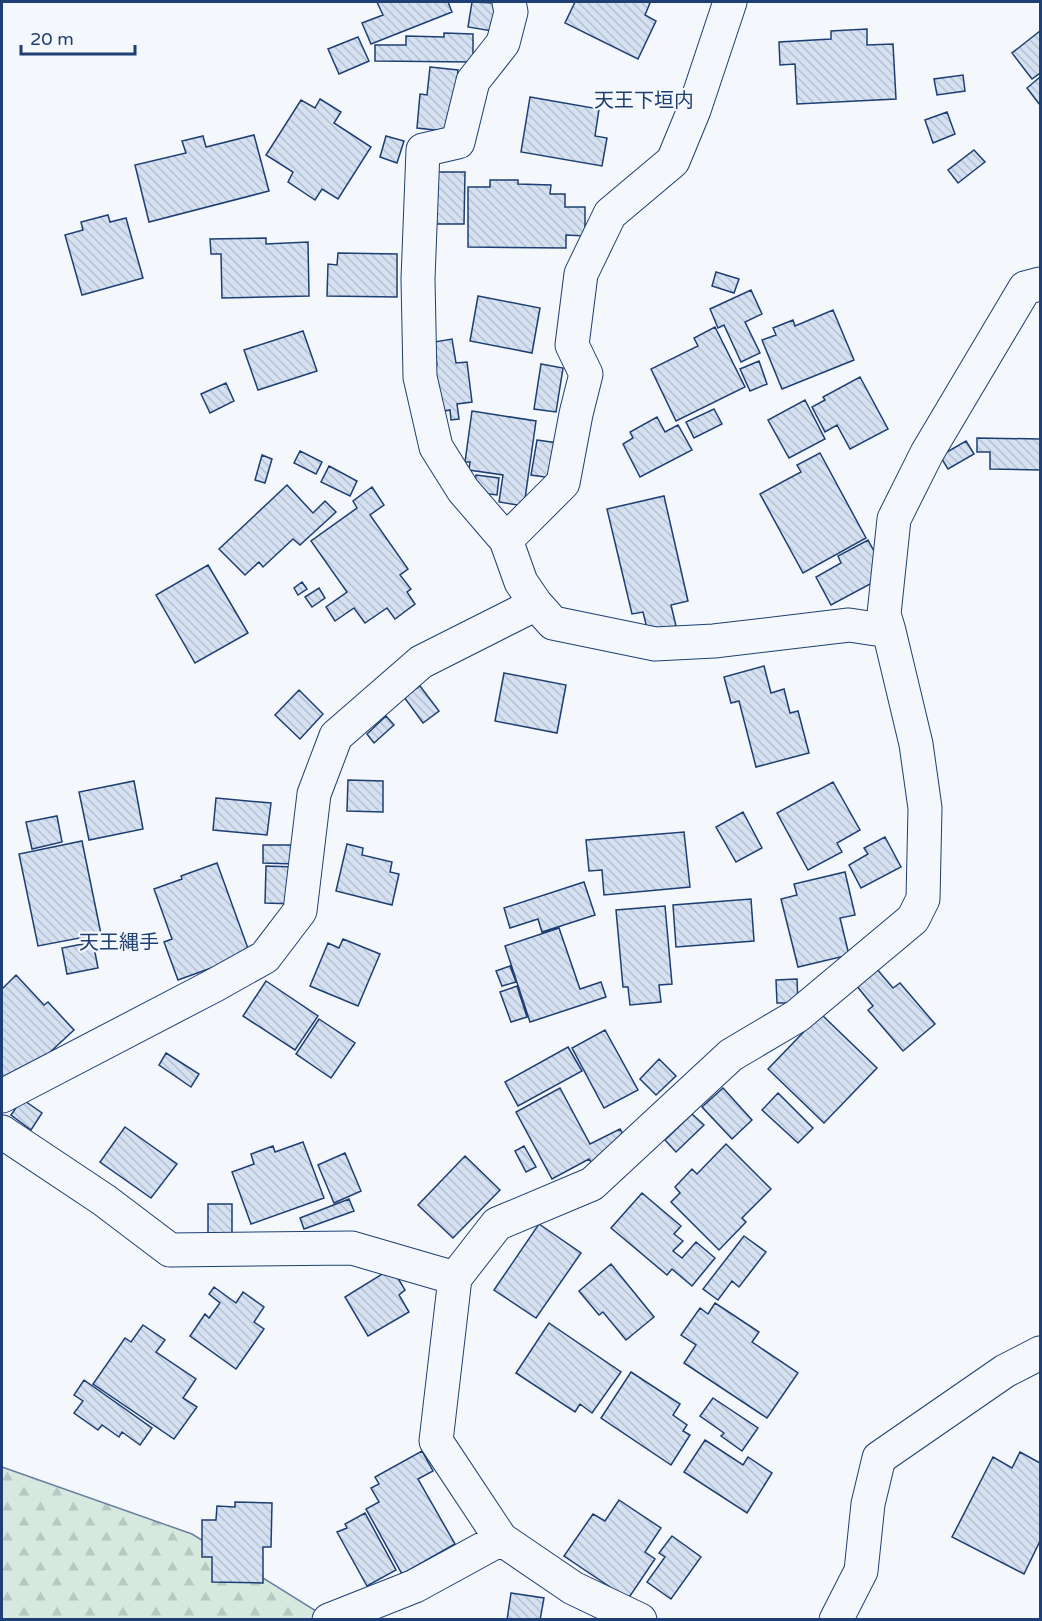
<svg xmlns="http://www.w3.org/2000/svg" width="1042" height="1621" viewBox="0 0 1042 1621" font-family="'Varela Round','Noto Sans JP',sans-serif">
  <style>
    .forest { fill: url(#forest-firs); stroke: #687fa3; stroke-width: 1.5 }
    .building { fill: url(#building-back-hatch); stroke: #1d3f73; stroke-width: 1.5 }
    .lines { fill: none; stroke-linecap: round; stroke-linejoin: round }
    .minor-casing { stroke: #1d3f73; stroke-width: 35 }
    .minor { stroke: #f4f7fb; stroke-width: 33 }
    .labels { text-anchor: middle; stroke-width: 4.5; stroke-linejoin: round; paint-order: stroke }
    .neighbourhood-label { font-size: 20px; fill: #1d3f73; stroke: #f4f7fb }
  </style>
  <defs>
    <pattern id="forest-firs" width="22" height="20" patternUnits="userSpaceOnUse" patternTransform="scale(1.5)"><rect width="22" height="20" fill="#d7e8df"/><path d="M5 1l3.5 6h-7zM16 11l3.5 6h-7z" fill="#b8c8c3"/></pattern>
    <pattern id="building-back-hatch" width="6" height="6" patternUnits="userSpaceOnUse" patternTransform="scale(1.5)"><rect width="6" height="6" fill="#d5e0f0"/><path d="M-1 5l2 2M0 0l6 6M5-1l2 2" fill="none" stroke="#b6c1d1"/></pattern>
  </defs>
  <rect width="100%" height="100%" fill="#f4f7fb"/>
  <path class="forest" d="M2 1467 192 1534 329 1619 2 1620Z"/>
  <path class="building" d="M377 2H448L452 12 371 44 362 23 383 15Z
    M472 2 496 3 492 31 468 27Z
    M575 2H647L650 3 645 15 656 21 638 59 565 23Z
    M867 29V45L893 44 896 99 797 104 795 64 780 65 779 42 831 39V31Z
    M1040 31V73L1032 79 1012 53Z
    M444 33 473 34V62L375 61V45H406V36L444 37Z
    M358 37 369 61 339 74 328 49Z
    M430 67 458 70 452 132 417 128 420 94 427 95Z
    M963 75 965 91 937 95 934 79Z
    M1040 77V105L1027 88Z
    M530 97 599 109 595 136 607 138 602 166 521 152Z
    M320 99 341 112 334 123 371 147 338 199 322 189 315 200 288 182 293 172 266 155 301 100 315 108Z
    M947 112 955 134 933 143 925 120Z
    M254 135 269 191 149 222 135 165 186 153 182 141 203 136 206 147Z
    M386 136 404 141 397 163 380 157Z
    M974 150 985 162 958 183 948 170Z
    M434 172H465L464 224H433Z
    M490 180H518V184L551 185 550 194H565V207H585V236L566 235V248L468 247V187H490Z
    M108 215 110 222 126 218 143 278 82 295 65 235 83 230 81 222Z
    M266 238V244L308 242 309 296 222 298 221 254H211L210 239Z
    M338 253 397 254V297L327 296 328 264 337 265Z
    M716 272 739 279 734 293 712 286Z
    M751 290 762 314 745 322 760 353 741 362 724 325 718 328 710 309Z
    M478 296 540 308 532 353 470 341Z
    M833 310 854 360 782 389 762 340 776 335 773 328 793 320 795 326Z
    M715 327 745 387 676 421 651 369 698 346 694 338Z
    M303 331 317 371 258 390 244 350Z
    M452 339 456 363 467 362 472 402 457 404 459 419 451 420 450 410 439 412 432 366 437 365 434 342Z
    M759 361 767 384 750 391 740 369Z
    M541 364 563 368 556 412 534 409Z
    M860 377 888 429 850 449 837 425 825 432 812 407 825 400 823 397Z
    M226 383 234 401 210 413 201 394Z
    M805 400 825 439 789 458 768 420Z
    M714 409 722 424 694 438 686 422Z
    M472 411 536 421 524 506 499 502 503 475 469 470 470 462H465Z
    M657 417 665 432 678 425 692 450 640 477 623 444 633 438 630 432Z
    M977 438 1040 439V470L990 469V452H977Z
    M537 440 558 443 552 478 531 475Z
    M966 441 974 454 948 469 940 456Z
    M300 451 322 462 316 474 294 463Z
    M820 453 866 538 803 573 760 494 801 472 797 465Z
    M262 455 272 459 265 483 255 480Z
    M329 466 357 481 350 496 321 482Z
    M476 475 499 478 497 495 474 492Z
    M287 485 313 513 325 501 336 512 300 545 293 539 263 567 259 562 245 575 219 549Z
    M372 487 384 505 370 515 408 569 400 575 411 589 407 592 415 604 395 619 387 608 365 623 354 608 335 621 326 607 347 592 311 541 357 508 353 501Z
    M664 496 688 601 671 605 676 626 648 632 643 612 632 614 607 509Z
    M868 540 887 575 831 605 816 577 841 563 838 556Z
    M208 565 248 633 195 663 156 595Z
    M302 582 307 589 298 595 294 588Z
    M319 588 325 598 312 607 305 597Z
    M764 666 771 693 784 689 790 713 798 711 809 753 756 767 739 701 731 703 724 677Z
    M504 673 566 685 557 733 495 721Z
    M420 686 439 711 423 723 404 697Z
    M299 690 323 714 300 739 275 715Z
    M386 716 394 725 374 743 367 734Z
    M348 780 383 781V812L347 811Z
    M134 781 143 829 89 840 79 792Z
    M833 782 860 830 837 843 842 852 808 870 777 813Z
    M216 798 271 803 267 835 213 830Z
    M743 812 762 848 736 862 716 827Z
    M57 816 62 842 32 849 26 822Z
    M684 832 690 887 604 895 602 870 589 871 586 840Z
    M885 837 901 867 861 888 849 865 868 854 864 848Z
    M82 841 101 934 38 946 19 854Z
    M347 844 363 848 362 855 392 862 390 872 399 874 392 905 336 891Z
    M263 845H295V864L263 863Z
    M217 863 250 954 178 980 164 942 172 939 154 889 182 879 181 876Z
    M266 866 295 867 294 904 265 903Z
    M845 872 855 915 840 918 849 955 798 967 781 899 797 895 794 884Z
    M584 882 595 915 542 932 538 919 510 928 504 908Z
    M751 899 754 941 676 947 673 905Z
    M665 906 672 984 659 985 661 1002 630 1005 628 987H623L616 910Z
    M559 928 580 989 601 982 606 997 530 1022 505 946Z
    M343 939 380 954 358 1006 310 986 328 943 339 948Z
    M93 942 98 968 67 974 62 948Z
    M510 966 516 982 502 986 496 971Z
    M876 968 893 988 900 983 935 1024 903 1051 868 1010 873 1006 856 985Z
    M16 975 44 1005 48 1002 74 1030 35 1066 4 1080 2 1077V989Z
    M797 979 798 1003H777L776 980Z
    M266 981 318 1016 295 1050 243 1016Z
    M517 986 527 1017 511 1022 500 992Z
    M821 1014 877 1068 824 1123 768 1069Z
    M319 1019 355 1043 331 1078 296 1054Z
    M605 1030 638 1090 604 1108 572 1048Z
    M568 1047 582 1071 518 1106 505 1082Z
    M166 1053 199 1074 191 1087 159 1065Z
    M659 1059 676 1076 656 1095 640 1079Z
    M560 1088 590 1144 620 1129 629 1144 592 1163 589 1159 552 1179 516 1112Z
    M723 1088 752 1120 732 1139 702 1107Z
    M778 1093 813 1128 798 1143 762 1110Z
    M22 1099 42 1113 31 1130 11 1115Z
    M692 1114 704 1125 676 1152 665 1140Z
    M125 1127 177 1164 151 1198 100 1162Z
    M303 1142 324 1198 251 1224 232 1172 254 1164 251 1154 273 1146 275 1152Z
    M726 1144 771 1189 742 1218 746 1222 719 1250 671 1202 680 1193 675 1187 692 1169 697 1174Z
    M524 1146 536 1167 526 1172 515 1151Z
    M345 1153 361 1191 334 1203 318 1165Z
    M465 1156 500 1190 453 1238 418 1205Z
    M642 1193 681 1226 674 1234 683 1241 673 1251 682 1258 696 1242 715 1258 692 1286 672 1269 667 1275 611 1228Z
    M349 1199 354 1211 304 1229 300 1218Z
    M208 1204H232V1234H208Z
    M539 1224 581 1253 536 1318 494 1290Z
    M744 1236 766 1252 739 1287 732 1281 718 1300 703 1289Z
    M611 1264 654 1317 626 1340 603 1312 599 1315 579 1291Z
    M392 1268 405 1290 399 1295 409 1312 368 1336 345 1297Z
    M214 1287 236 1303 243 1292 264 1307 254 1322 264 1329 236 1369 190 1336 205 1314 209 1318 220 1303 209 1294Z
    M715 1303 759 1332 752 1342 798 1373 767 1418 684 1363 696 1345 681 1335 700 1308 708 1314Z
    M549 1323 621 1372 592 1413 580 1404 575 1412 516 1373Z
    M143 1325 165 1340 156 1352 196 1379 183 1398 197 1407 174 1439 93 1384 125 1338 131 1342Z
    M631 1372 680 1404 673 1415 687 1425 683 1431 690 1435 671 1465 601 1418Z
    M84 1380 152 1428 140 1445 122 1432 119 1437 102 1425 98 1430 74 1413 83 1401 74 1395Z
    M713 1398 758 1428 742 1451 721 1436 724 1433 700 1416Z
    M705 1440 743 1465 748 1457 772 1473 747 1513 684 1472Z
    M422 1451 433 1471 418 1479 455 1544 402 1574 366 1509 379 1502 371 1488 379 1484 375 1477Z
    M1020 1452 1040 1463V1541L1024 1574 952 1537 993 1457 1012 1468Z
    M619 1500 661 1528 645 1552 655 1559 628 1599 564 1556 593 1514 605 1521Z
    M235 1502 272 1503 271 1547H263V1583L212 1582V1557H202V1520H216L217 1506 235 1507Z
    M365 1513 396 1570 367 1586 337 1532 347 1528 345 1524Z
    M672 1536 701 1557 671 1599 647 1582 665 1557 659 1553Z
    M511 1593 544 1598 540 1620H507Z"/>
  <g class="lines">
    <defs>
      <path id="minor" d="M509 2 511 12 503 43 473 81 458 142 423 150 418 279 420 377 436 447 463 490 506 540 521 582 536 604 553 623 655 644 714 641 849 625 889 631 884 614 894 519 927 453 1025 288 1040 284
        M506 540 563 483 576 414 586 374 572 345 581 274 610 214 673 161 694 110 730 2
        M2 1096 215 985 265 957 300 911 314 794 336 736 421 662 536 604
        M2 1132 104 1200 170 1250 352 1248 455 1278
        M329 1620 415 1586 501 1539
        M640 1620 573 1588 501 1539 436 1441 455 1278 497 1224 592 1184 731 1055 797 1016 913 919 923 899 925 808 916 744 889 631
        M836 1620 861 1571 868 1504 879 1458 1005 1371 1040 1353"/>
    </defs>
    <use href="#minor" class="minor-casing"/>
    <use href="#minor" class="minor"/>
  </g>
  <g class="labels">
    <g class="neighbourhood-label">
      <text x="644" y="107">天王下垣内</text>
      <text x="119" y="949">天王縄手</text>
    </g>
  </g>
  <rect width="1042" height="1621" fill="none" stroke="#1d3f73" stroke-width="6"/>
  <path d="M21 45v9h114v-9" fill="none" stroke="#1d3f73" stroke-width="3"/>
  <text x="30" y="45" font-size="18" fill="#1d3f73" stroke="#f4f7fb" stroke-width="4.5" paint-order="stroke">20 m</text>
</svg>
